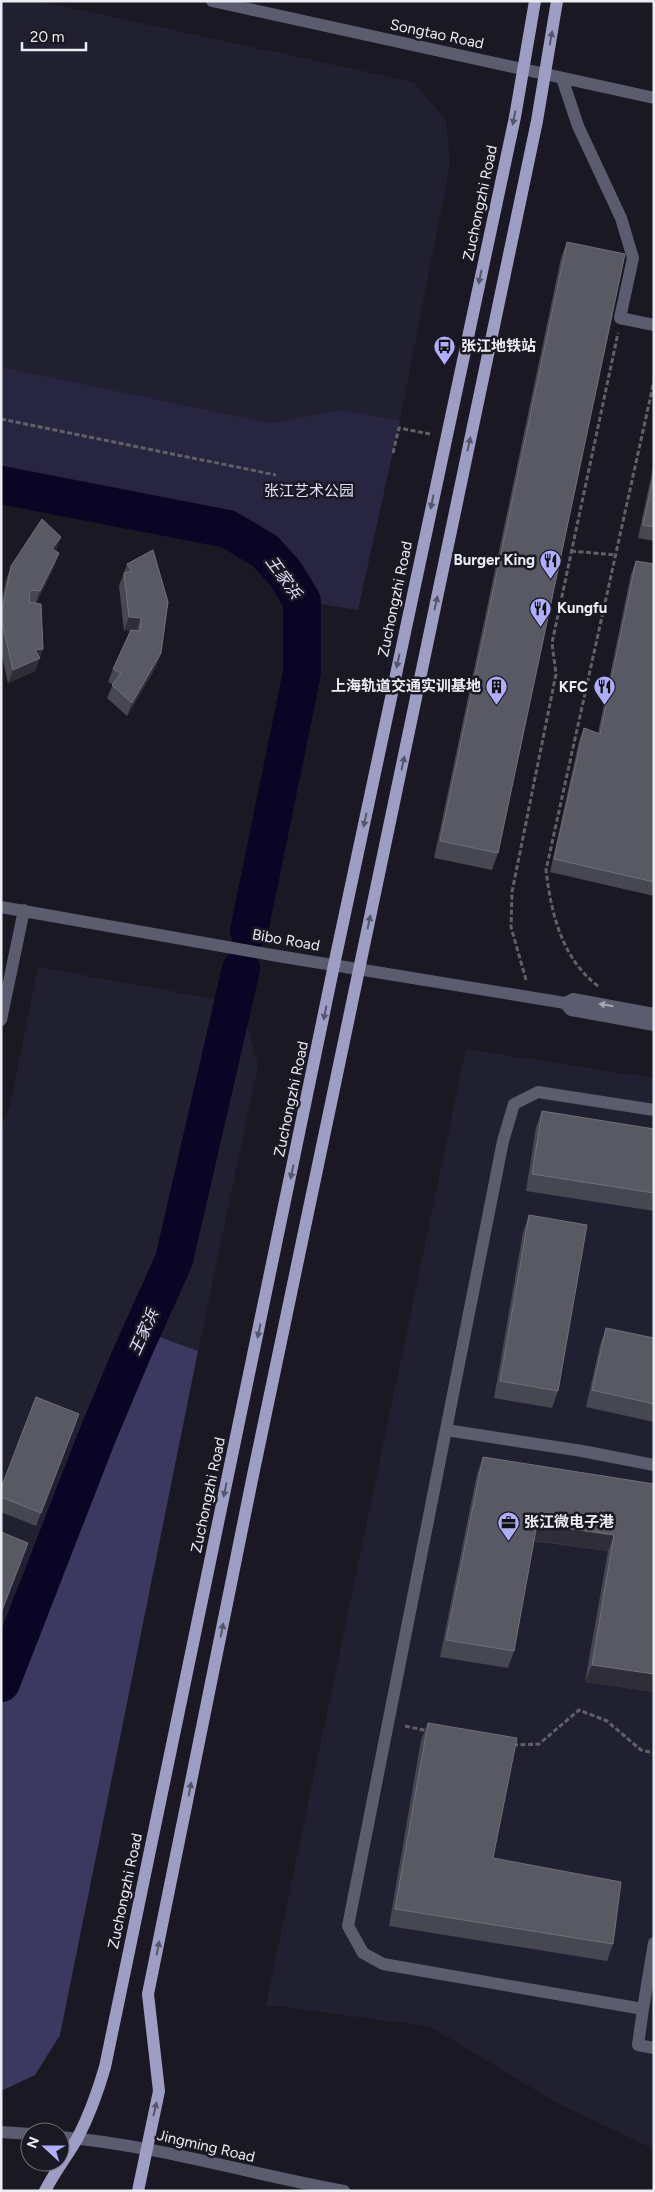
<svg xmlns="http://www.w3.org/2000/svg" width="655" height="2192" viewBox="0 0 655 2192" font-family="Figtree,'Noto Sans SC',sans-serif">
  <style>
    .built { fill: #212030 }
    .green { fill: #27253f }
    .forest { fill: #3b3960 }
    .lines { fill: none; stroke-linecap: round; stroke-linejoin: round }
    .river { stroke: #0a0425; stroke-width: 38 }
    .path { stroke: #606069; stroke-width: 3; stroke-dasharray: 5 2.5; stroke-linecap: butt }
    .minor { stroke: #5c5c6f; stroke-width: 12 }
    .major { stroke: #9e9ec5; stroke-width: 12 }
    .wall { fill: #474752 }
    .shaded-wall { fill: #2e2d38 }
    .building { fill: #595964; stroke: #70707a }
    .oneway { fill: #55556c }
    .oneway2 { fill: #a4a4b2 }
    .labels { text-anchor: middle; stroke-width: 5; stroke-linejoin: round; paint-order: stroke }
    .street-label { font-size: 15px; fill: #ecedf4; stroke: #1a1923 }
    .poi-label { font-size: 15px; font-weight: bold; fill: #ecedf4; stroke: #1a1923; text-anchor: start }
    .park-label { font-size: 15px; fill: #e0e0fd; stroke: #1a1923 }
    .water-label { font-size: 16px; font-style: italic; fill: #dfe0fc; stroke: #1a1923 }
  </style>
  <rect width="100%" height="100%" fill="#1a1923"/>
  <path class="built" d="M1 1H39L413 82 446 120 450 164 400 420 342 410 270 423 1 367Z
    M38 967 214 999 246 1022 258 1065 198 1351 131 1326 1 1649V1126L10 1105Z
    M466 1049 654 1078V2149L559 2104 429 2026 266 2005Z"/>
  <path class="green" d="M1 367 270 423 342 410 400 420 358 610 302 601 285 573 265 551 228 529 1 485Z"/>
  <path class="forest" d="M130 1326 198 1351 60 2035 35 2075 1 2091V1649Z"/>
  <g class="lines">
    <path class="river" d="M1 485 228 529 265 551 285 573 302 601V673L249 931
      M1 1683 98 1434 133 1351 174 1260 241 969"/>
    <path class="path" d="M1 419 276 475
      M393 453 399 428 430 434
      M571 551 616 555
      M526 980 511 927 512 892 556 674 552 643 618 333
      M598 986C562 959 551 913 546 870L654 381
      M405 1726 428 1731
      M513 1745 539 1744 579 1710 607 1721 641 1750 654 1753"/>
    <path class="minor" d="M212 1 654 98
      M562 78 578 126 621 218 633 258 620 318 654 325
      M1 907 278 956 565 1003 573 999 654 1014
      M565 1003 571 1010 654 1025
      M1 1020 24 910
      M654 1110 538 1092 514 1104 503 1141 348 1926 363 1953 383 1964 643 2009 654 1943
      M446 1430 582 1451 654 1465
      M643 2009 638 2045 654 2048
      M1 2132 30 2134
      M60 2137C156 2145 249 2174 344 2191"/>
    <path class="major" d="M45 2191C55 2171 68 2155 78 2137 90 2114 98 2091 105 2067L334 965 515 117 535 1
      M138 2191 159 2091 148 1994 253 1475 537 121 557 1"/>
  </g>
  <path class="wall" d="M567 242 498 853 492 870 434 858 561 258Z
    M654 463V541L638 538Z
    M153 550 161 653 156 667 127 716 107 698 113 684 108 682 113 669 130 631H124L119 586 127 564Z
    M56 551 59 553 54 567 36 603 43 649 35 671 8 683 1 652V605L6 580 11 566Z
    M636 561 654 564V896L550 872 579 741 584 728 598 733 631 574Z
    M542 1111 654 1129V1211L526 1191 536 1127Z
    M529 1215 558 1391 552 1408 494 1398 523 1232Z
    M606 1328 654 1338V1422L586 1407 600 1345Z
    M79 1414 36 1526 1 1512V1488Z
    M483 1457 654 1484V1692L585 1682 608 1551 534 1541 514 1651 508 1668 440 1657 477 1474Z
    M428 1723 493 1858 613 1944 607 1961 389 1926 421 1740Z"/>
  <path class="shaded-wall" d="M61 537 56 551 47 562 52 549Z
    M59 553 54 567 35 605 40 591Z
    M129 617 141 618 136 632 124 631Z
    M43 649 35 671 8 683 13 670 35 650Z
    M161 653 156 667 127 716 132 703Z
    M537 1524 614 1535 608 1551 531 1540Z
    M592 1665 654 1674V1692L585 1682Z"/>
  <path class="building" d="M567 242 625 254 498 853 440 841Z
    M654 473V527L643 525Z
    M42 519 61 537 52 549 59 553 40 591 30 590 29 602 41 604 43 649 35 650 40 658 13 670 1 617 11 566Z
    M153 550 168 602 161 653 132 703 112 685 121 673 113 669 131 630 140 631 141 618 129 617 124 573 132 571 127 564Z
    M636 561 654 564V882L554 859 584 728 600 734Z
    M542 1111 654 1129V1193L532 1174Z
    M529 1215 587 1225 558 1391 500 1381Z
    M606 1328 654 1338V1404L592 1390Z
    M36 1397 79 1414 41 1513 1 1497V1488Z
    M483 1457 654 1484V1674L592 1665 614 1535 537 1524 514 1651 446 1640Z
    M1 1532 28 1543 1 1613Z
    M428 1723 517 1738 493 1858 621 1882 613 1944 395 1909Z"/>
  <defs><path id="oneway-solid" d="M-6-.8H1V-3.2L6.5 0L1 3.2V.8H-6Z" transform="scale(1.25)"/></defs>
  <g class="oneway">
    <use href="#oneway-solid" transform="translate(551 38) rotate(-80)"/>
    <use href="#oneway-solid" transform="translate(514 118) rotate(101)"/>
    <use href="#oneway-solid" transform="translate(480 277) rotate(102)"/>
    <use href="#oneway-solid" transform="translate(469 444) rotate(-78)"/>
    <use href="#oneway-solid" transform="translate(432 502) rotate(102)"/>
    <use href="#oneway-solid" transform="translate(436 603) rotate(-78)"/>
    <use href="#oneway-solid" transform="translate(398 661) rotate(102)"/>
    <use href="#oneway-solid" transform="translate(403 763) rotate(-78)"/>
    <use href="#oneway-solid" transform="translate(365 820) rotate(102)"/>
    <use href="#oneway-solid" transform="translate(369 922) rotate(-78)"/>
    <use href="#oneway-solid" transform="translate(325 1013) rotate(101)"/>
    <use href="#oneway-solid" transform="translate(292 1172) rotate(102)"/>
    <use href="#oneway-solid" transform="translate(259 1331) rotate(102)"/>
    <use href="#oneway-solid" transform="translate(225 1490) rotate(102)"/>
    <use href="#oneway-solid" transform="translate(222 1630) rotate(-79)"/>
    <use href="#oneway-solid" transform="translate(190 1789) rotate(-79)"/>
    <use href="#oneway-solid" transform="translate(158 1948) rotate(-79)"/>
    <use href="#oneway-solid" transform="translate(155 2109) rotate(-77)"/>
  </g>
  <use class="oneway2" href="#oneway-solid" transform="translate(606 1005) rotate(-170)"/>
  <defs>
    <symbol id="bus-pin" viewBox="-11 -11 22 30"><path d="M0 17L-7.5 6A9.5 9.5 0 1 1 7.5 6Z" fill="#b0aefa" stroke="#1a1923"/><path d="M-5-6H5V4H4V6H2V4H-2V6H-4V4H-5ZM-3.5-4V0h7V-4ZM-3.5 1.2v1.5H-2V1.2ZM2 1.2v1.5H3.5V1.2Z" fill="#111"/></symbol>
    <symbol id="restaurant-pin" viewBox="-11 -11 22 30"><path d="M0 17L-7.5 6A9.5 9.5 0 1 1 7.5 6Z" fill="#b0aefa" stroke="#1a1923"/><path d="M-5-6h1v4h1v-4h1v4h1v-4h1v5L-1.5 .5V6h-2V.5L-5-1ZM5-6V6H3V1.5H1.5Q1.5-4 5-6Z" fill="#111"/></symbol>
    <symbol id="building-pin" viewBox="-11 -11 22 30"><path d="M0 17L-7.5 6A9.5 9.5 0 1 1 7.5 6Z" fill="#b0aefa" stroke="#1a1923"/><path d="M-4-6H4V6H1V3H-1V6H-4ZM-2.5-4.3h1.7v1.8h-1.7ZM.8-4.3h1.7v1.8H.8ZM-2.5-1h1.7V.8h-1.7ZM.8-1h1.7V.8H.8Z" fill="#111"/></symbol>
    <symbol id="office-pin" viewBox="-11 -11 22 30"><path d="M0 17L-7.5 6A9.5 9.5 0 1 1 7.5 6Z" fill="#b0aefa" stroke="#1a1923"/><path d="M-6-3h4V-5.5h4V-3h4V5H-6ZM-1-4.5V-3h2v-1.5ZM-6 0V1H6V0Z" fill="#111"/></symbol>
  </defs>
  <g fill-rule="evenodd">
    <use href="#bus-pin" x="432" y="334" width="25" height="34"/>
    <use href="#restaurant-pin" x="538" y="548" width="25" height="34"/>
    <use href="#restaurant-pin" x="528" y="596" width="25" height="34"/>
    <use href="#building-pin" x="484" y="674" width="25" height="34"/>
    <use href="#restaurant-pin" x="592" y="674" width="25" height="34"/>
    <use href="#office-pin" x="496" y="1510" width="25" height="34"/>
  </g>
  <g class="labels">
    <g class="street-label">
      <text transform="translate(437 34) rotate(12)" y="5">Songtao Road</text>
      <text transform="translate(480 203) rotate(-78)" y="5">Zuchongzhi Road</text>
      <text transform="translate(395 599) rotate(-78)" y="5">Zuchongzhi Road</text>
      <text transform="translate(286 940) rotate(10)" y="5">Bibo Road</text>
      <text transform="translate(291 1099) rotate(-78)" y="5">Zuchongzhi Road</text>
      <text transform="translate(208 1495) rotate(-78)" y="5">Zuchongzhi Road</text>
      <text transform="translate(125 1891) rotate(-78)" y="5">Zuchongzhi Road</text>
      <text transform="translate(206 2146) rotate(13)" y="5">Jingming Road</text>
    </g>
    <g class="poi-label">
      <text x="461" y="351">张江地铁站</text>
      <text x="535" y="565" text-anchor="end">Burger King</text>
      <text x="557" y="613">Kungfu</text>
      <text x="481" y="691" text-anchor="end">上海轨道交通实训基地</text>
      <text x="588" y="692" text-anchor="end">KFC</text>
      <text x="524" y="1527">张江微电子港</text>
    </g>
    <g class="park-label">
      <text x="309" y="496">张江艺术公园</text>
    </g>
    <g class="water-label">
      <text transform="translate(284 577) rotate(54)" y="6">王家浜</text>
      <text transform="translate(143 1332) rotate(-66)" y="6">王家浜</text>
    </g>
  </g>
  <rect width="655" height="2192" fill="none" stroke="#ecedf4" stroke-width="5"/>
  <g transform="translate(45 2147) rotate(291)"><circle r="24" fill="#1a1923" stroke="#6e6e77"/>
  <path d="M0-4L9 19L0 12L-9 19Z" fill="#b0aefa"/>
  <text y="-8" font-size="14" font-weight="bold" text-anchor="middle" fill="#ecedf4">N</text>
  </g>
  <path d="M22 42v8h64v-8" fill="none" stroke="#ecedf4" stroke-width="2.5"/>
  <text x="30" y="42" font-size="15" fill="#ecedf4" stroke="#1a1923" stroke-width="4" paint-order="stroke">20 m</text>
</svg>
